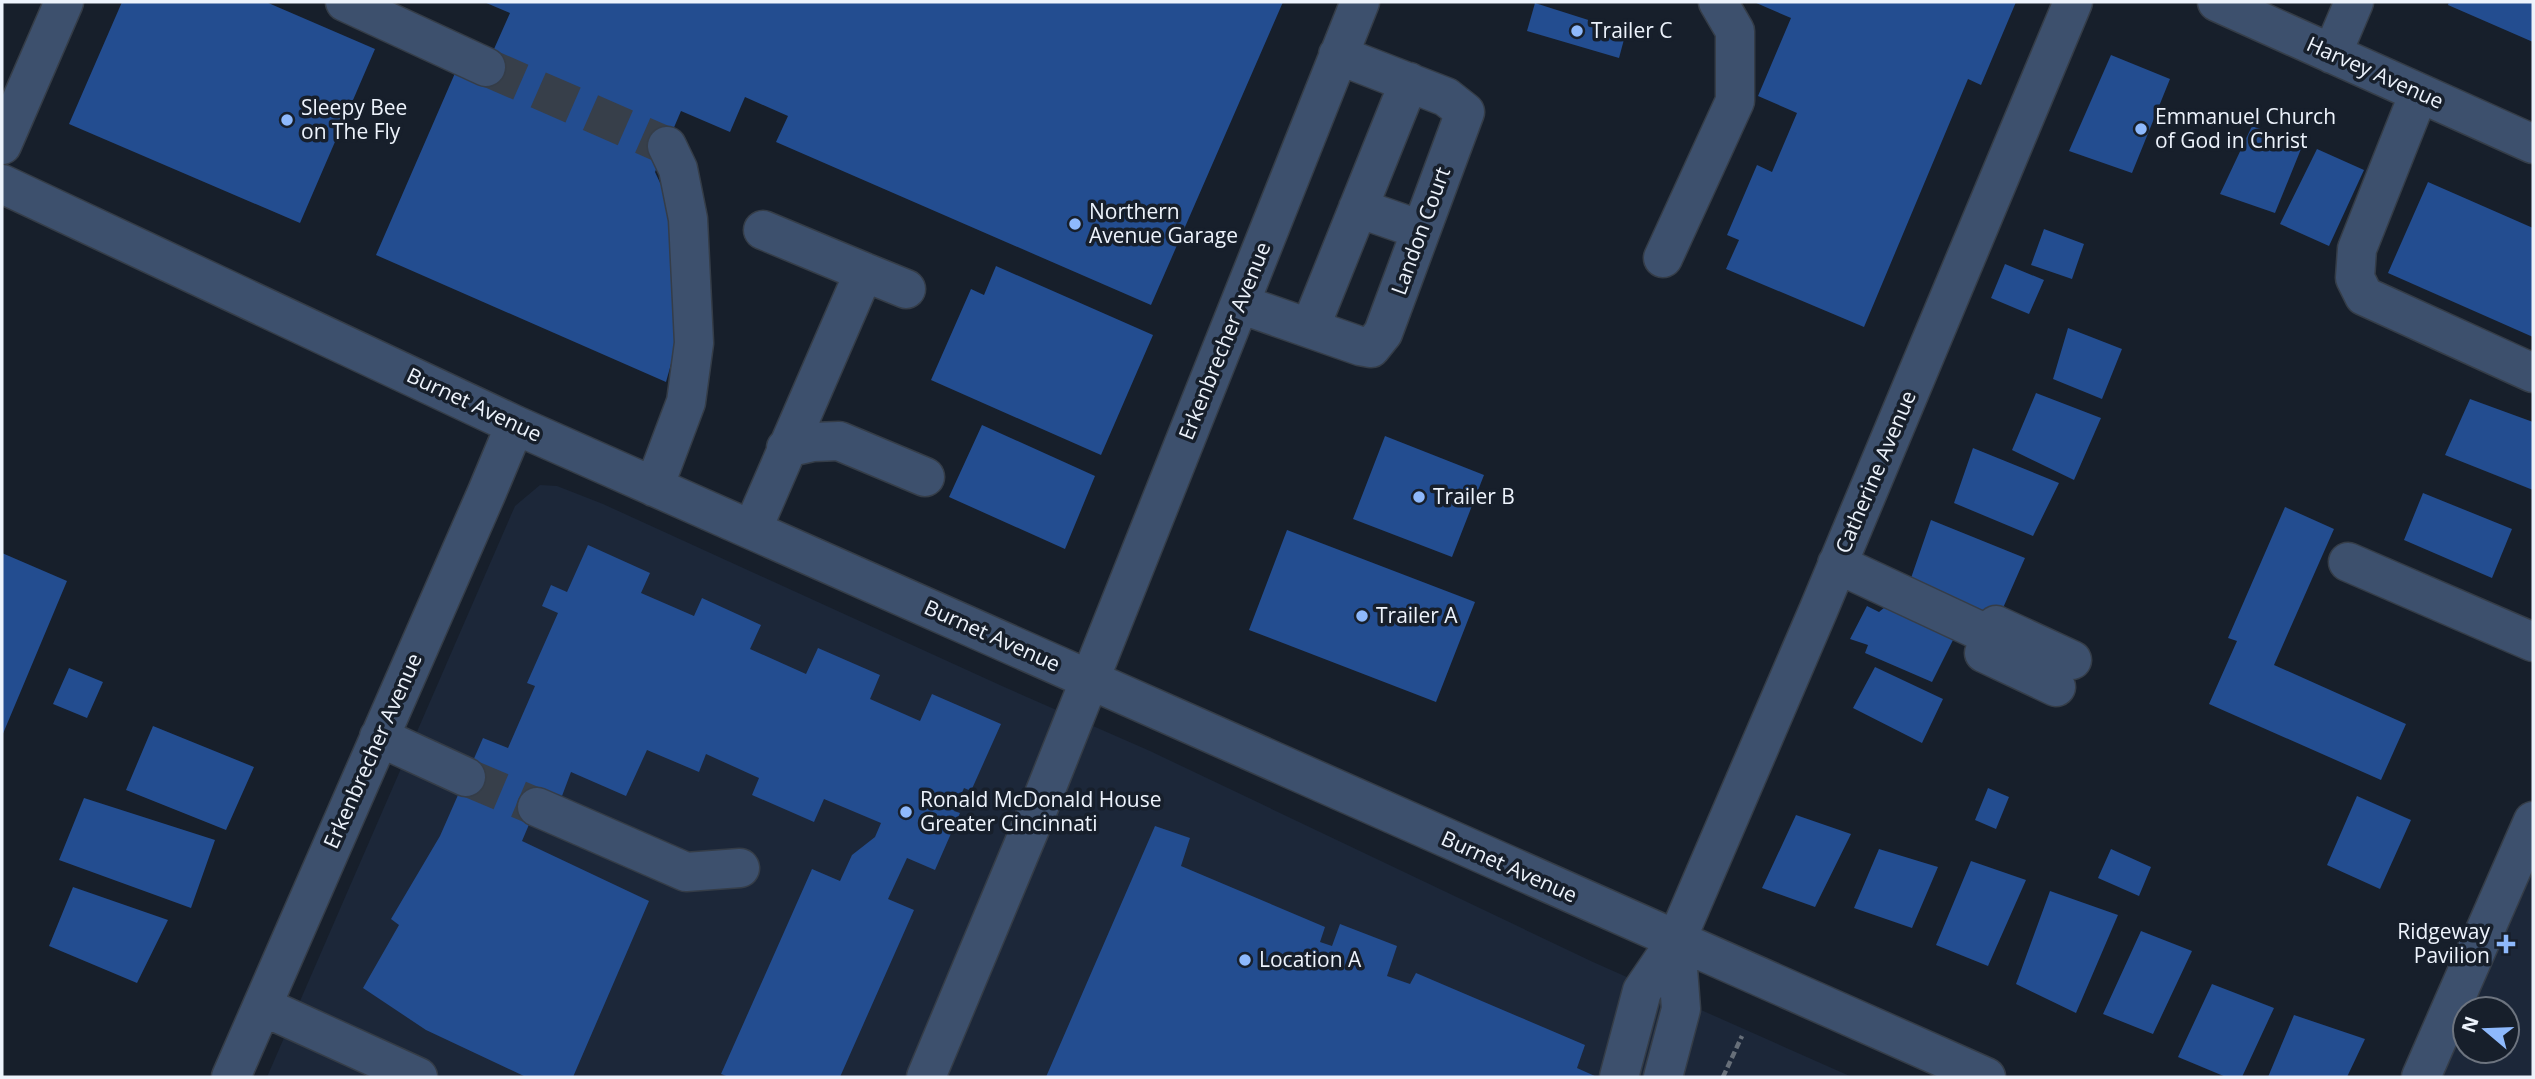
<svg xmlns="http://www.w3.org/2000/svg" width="2535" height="1079" viewBox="0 0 2535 1079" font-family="'Open Sans',sans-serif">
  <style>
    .built { fill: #1c2739; fill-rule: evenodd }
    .building { fill: #234d90 }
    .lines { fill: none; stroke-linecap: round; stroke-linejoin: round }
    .minor-tunnel { stroke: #373f4a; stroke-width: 38; stroke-dasharray: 38 19; stroke-linecap: butt }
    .minor-casing { stroke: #353d48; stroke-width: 41 }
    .path { stroke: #676f79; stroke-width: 4.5; stroke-dasharray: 7 3.5; stroke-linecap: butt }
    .minor { stroke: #3d506d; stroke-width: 38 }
    .poi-dot { fill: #8eb9fc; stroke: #171f2b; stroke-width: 2.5 }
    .labels { text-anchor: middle; stroke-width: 7; stroke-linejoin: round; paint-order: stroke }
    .poi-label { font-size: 21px; fill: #edf3fc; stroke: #171f2b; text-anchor: start }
    .street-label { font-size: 21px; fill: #edf3fc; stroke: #171f2b }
  </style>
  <rect width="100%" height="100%" fill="#171f2b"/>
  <path class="built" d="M540 485 557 486 603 504 1002 686 1150 751 1593 962 1852 1077H267L515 506Z
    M2533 821V1077H2421ZM2465 1009H2507V1051H2465Z"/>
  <path class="building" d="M122 2H266L375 49 300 223 69 124Z
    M484 2H1283L1151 305 776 142 788 116 745 97 730 132 681 111 655 172 674 213 679 335 666 382 376 255 462 57 486 67 510 13Z
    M1754 2H2016L1981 85 1968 79 1864 327 1726 269 1739 240 1727 235 1757 165 1772 172 1797 113 1758 96 1791 18Z
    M2449 2H2533V42L2448 5Z
    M1535 3 1626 32 1619 58 1527 31Z
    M2111 55 2170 79 2132 173 2069 151Z
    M2252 126 2303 144 2275 213 2220 194Z
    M2317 149 2364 170 2329 246 2280 224Z
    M2428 182 2533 228V337L2388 273Z
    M2044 229 2084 244 2072 279 2031 265Z
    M2005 264 2044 280 2029 314 1991 298Z
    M996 266 1153 335 1101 455 931 380 971 289 984 295Z
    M2068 328 2122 349 2102 399 2053 379Z
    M2036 393 2101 418 2074 480 2012 450Z
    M2470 399 2533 422V490L2445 455Z
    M982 425 1095 476 1065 549 949 497Z
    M1385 436 1484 475 1452 557 1353 519Z
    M1973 448 2059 483 2033 536 1954 503Z
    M2423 493 2512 529 2492 578 2404 540Z
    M2285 507 2334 529 2274 665 2406 724 2381 780 2209 704 2237 641 2228 638Z
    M1931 520 2025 558 1999 617 1910 581Z
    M1287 530 1475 602 1436 702 1249 630Z
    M588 545 650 573 641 593 694 616 702 598 761 625 750 649 806 674 818 648 880 675 870 699 920 721 932 694 1001 724 971 791 964 788 954 811 960 813 935 870 907 858 888 899 914 910 840 1077H729L721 1074 812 869 840 881 852 855 875 837 881 823 824 799 814 822 752 795 759 778 706 754 699 772 647 750 626 796 571 772 562 796 544 789 522 841 649 901 573 1077H526L426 1030 363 988 399 925 391 919 440 836 483 738 508 748 535 686 527 683 558 613 542 606 551 585 567 592Z
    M2 553 67 581 2 736Z
    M1867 606 1879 612 1885 607 1954 638 1932 682 1865 653 1868 645 1850 639Z
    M1875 667 1943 699 1922 743 1853 708Z
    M69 668 103 682 87 718 53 704Z
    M153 726 254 767 226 830 126 790Z
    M1988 788 2009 797 1996 829 1975 820Z
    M2357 796 2411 820 2380 889 2327 865Z
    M84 798 215 840 191 908 59 860Z
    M1796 815 1851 834 1815 907 1762 888Z
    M1155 826 1190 838 1181 866 1325 927 1320 942 1332 946 1340 924 1397 946 1387 976 1410 984 1416 973 1585 1045 1577 1068 1597 1077H1046Z
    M1879 849 1938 867 1912 928 1854 908Z
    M2111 849 2151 867 2139 896 2098 878Z
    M1971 861 2026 880 1988 966 1936 945Z
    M73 887 168 920 137 983 49 946Z
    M2050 891 2118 915 2076 1013 2016 984Z
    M2141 931 2192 951 2153 1034 2103 1014Z
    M2212 984 2274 1008 2242 1077H2226L2178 1057Z
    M2294 1015 2365 1039 2347 1077H2268Z"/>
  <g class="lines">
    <path class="minor-tunnel" d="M486 67 667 146
      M466 777 537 807"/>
    <defs>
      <path id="minor" d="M345 2 486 67
        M2217 2 2533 144
        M2332 54 2354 2
        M2419 93 2357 249 2355 278 2364 296 2533 373
        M2 145 64 2
        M2 184 515 425 1986 1077
        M1358 208 1421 230
        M1663 258 1735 101V31L1718 2
        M864 272 906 289
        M1240 304 1360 346 1371 348 1383 333 1465 112 1446 97 1338 55
        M1310 328 1409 82
        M786 448 813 442 839 441 925 477
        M654 487 686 402 694 343 688 219 678 169 667 146
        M752 530 864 272 763 230
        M2348 562 2533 642
        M1837 564 1991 636 1984 653 2056 687
        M1991 636 1996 625 2072 660
        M379 737 466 777
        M537 807 686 872 740 868
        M262 1006 418 1077
        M231 1077 487 492 515 425
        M926 1077 1037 812 1360 2
        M1619 1077 1642 991 1676 941 1818 611 2073 2
        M1663 1077 1681 1009 1676 941
        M2421 1077 2533 821"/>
    </defs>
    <use href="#minor" class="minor-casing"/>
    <path class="path" d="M1723 1077 1742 1036"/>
    <use href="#minor" class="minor"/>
  </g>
  <g class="poi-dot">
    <circle cx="1577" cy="31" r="7"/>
    <circle cx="287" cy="120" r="7"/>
    <circle cx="2141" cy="129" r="7"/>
    <circle cx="1075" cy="224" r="7"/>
    <circle cx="1419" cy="497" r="7"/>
    <circle cx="1362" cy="616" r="7"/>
    <circle cx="906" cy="812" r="7"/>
    <path d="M2502.5 933.5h7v7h7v7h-7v7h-7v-7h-7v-7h7z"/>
    <circle cx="1245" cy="960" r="7"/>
  </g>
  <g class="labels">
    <g class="poi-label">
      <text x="1591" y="38">Trailer C</text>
      <text x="301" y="115">Sleepy Bee<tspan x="301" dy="24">on The Fly</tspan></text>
      <text x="2155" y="124">Emmanuel Church<tspan x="2155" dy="24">of God in Christ</tspan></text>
      <text x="1089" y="219">Northern<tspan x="1089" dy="24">Avenue Garage</tspan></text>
      <text x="1433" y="504">Trailer B</text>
      <text x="1376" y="623">Trailer A</text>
      <text x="920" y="807">Ronald McDonald House<tspan x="920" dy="24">Greater Cincinnati</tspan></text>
      <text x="2490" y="939" text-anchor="end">Ridgeway<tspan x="2490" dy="24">Pavilion</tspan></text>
      <text x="1259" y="967">Location A</text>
    </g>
    <g class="street-label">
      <text transform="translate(2375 73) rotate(24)" y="7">Harvey Avenue</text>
      <text transform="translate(1421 231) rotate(-70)" y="7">Landon Court</text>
      <text transform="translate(1225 341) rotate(-68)" y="7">Erkenbrecher Avenue</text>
      <text transform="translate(474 405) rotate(25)" y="7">Burnet Avenue</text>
      <text transform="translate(1876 472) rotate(-67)" y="7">Catherine Avenue</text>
      <text transform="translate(992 636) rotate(24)" y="7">Burnet Avenue</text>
      <text transform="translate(373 751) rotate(-66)" y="7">Erkenbrecher Avenue</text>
      <text transform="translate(1509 867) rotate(24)" y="7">Burnet Avenue</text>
    </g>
  </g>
  <rect width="2535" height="1079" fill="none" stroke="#edf3fc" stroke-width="7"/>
  <g transform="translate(2486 1030) rotate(289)"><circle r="33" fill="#171f2b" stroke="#6d747f" stroke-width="2"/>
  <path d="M0-5L12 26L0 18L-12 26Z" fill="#8eb9fc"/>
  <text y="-10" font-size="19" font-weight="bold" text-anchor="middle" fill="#edf3fc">N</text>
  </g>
</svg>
